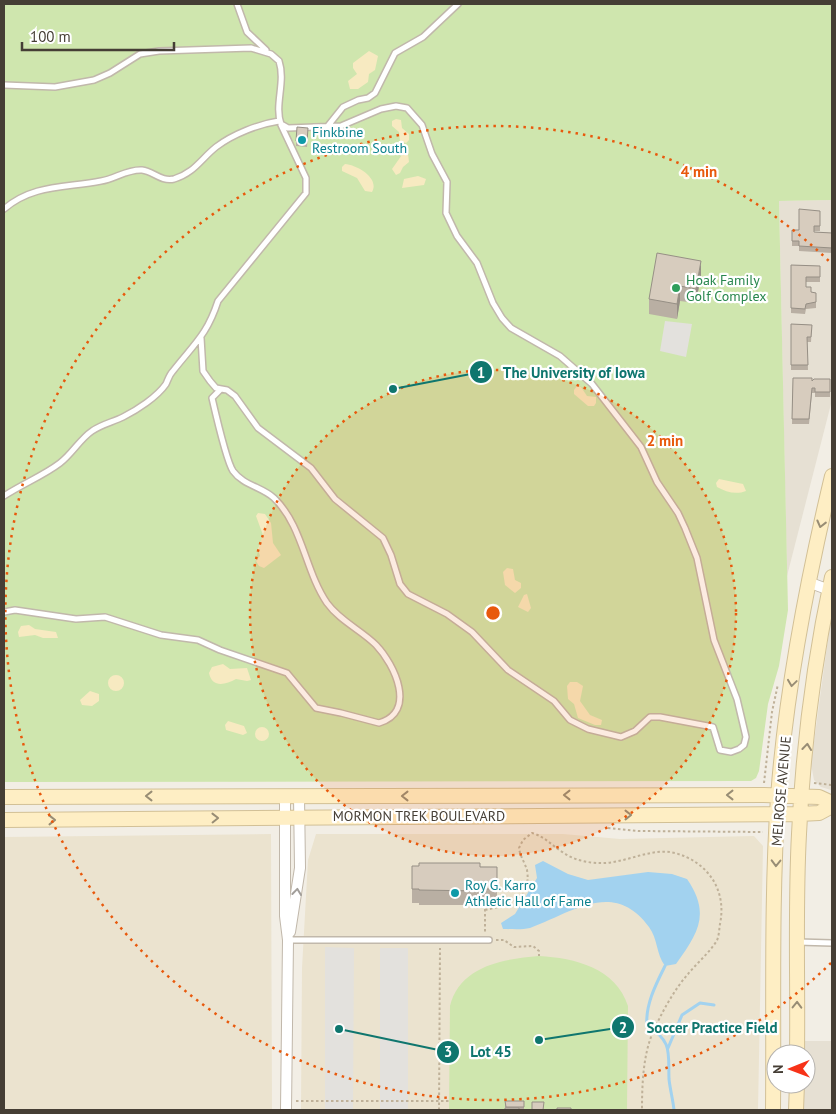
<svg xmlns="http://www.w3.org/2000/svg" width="836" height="1114" viewBox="0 0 836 1114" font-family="'PT Sans',sans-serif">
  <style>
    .residential { fill: #e6e0d3 }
    .education { fill: #ebe3cf }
    .green { fill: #cfe6ae }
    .sand { fill: #f7eac1 }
    .parking { fill: #e3e1dd }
    .water { fill: #a2d2ef }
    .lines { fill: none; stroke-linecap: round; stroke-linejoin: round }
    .stream { stroke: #a2d2ef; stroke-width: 3 }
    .service-casing { stroke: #c1b8ab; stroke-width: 8 }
    .minor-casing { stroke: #c1b8ab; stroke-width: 12 }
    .secondary-casing { stroke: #d2c096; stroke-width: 16 }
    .path { stroke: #bfb199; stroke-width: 2; stroke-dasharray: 2.5 2.5; stroke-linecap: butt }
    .service { stroke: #fff; stroke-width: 5 }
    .minor { stroke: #fff; stroke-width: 10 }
    .secondary { stroke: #feeec4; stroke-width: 14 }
    .wall { fill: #b9afa3 }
    .shaded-wall { fill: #968f85 }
    .building { fill: #d7ccbe; stroke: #968f85 }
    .oneway { stroke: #988d75 }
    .oneway2 { stroke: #a29e9a }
    .ring { fill: none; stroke: #e8590c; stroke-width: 2.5; stroke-dasharray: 2.5 5 }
    .culture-dot { fill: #0f9aa8; stroke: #fff; stroke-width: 2 }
    .leisure-dot { fill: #2e9e5b; stroke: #fff; stroke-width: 2 }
    .labels { text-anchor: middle; stroke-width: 4.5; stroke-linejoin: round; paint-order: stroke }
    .culture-label { font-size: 14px; fill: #0d838f; stroke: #fff; text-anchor: start }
    .leisure-label { font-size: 14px; fill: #27864d; stroke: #fff; text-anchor: start }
    .street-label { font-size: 14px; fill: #453e35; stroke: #fff }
    .centre { fill: #e8590c; stroke: #fff; stroke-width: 2.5 }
    .ring-label { font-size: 15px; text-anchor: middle; font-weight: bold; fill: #e8590c; stroke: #fff; stroke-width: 4.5; stroke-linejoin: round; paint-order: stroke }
    .leader { fill: none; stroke: #0f766e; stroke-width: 2 }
    .callout-dot { fill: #0f766e; stroke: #fff; stroke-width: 2 }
    .mark-label { font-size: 15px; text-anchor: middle; font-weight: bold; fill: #fff }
    .callout-label { font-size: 15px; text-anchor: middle; font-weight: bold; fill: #0f766e; stroke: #fff; stroke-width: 4.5; stroke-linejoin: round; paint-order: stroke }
  </style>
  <rect width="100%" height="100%" fill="#f2eee5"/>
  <path class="residential" d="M832 200V400L787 576 779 201Z
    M832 609V790H831L821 787 814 780 811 764Z
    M802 1041H832V1110H801L802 1084H806V1054H802Z"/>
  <path class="education" d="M271 834 272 1110H4V837Z
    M316 834H563L620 839 754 836 763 846 758 1110H301L302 968 308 860Z"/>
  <path class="green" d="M4 4H832V200L779 201 788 610 779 666 768 704 759 771 756 778 751 781 4 782Z
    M539 956C575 958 616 968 628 1006L627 1110H449L450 1006C460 966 503 959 539 956Z"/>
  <path class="sand" d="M369 51 378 56 375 70 369 74 368 82 358 89H350L348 81 357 74 353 68V63Z
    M396 119 401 120 402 128 409 134V140L406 143 400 141 399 132 392 126V121Z
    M404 152 408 154 409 162 403 167 400 173 396 175 392 169Z
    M345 164C357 165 380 178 372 192L365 191 357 178 342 171V167Z
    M418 176 426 179 424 185 402 188 404 179Z
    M577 386 581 387 587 396 596 397V403L594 406H588L574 394V390Z
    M719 479 743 484 746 491C736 495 726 492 717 487L716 483Z
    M258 513 265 514 271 523 273 543 281 555 264 568 259 566 256 561 260 556 258 549 263 535 256 516Z
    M507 568 513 569 515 580 521 583V588L515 593 505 585 503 572Z
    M527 594 531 608 528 612 518 607 524 595Z
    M29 625 35 629 56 632 58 638H43L35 635 19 637 18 632 21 626Z
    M223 664 230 669 247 668 251 680 247 681 236 679C225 685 212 688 209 673L212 667Z
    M108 683a8 8 0 1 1 16 0a8 8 0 1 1-16 0Z
    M570 682H577L583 686 580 701 590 715 602 720 601 725H595L578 718 574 704 568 699 567 686Z
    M90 691 99 694V701L92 706 82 705 80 700Z
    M228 721 244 726 247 733 243 735 226 730 225 725Z
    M255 734a7 7 0 1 1 14 0a7 7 0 1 1-14 0Z"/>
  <path class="parking" d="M665 321 692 324 686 357 660 351Z
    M325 947 354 948 353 1110H325Z
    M380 948H408V1110H380Z"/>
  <path class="water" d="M543 861 568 874 588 880 648 872 672 874 687 879C711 914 698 933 676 964L665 966C656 954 658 939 649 927 614 879 573 912 530 928 522 930 512 929 503 929L501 923 515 914 537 878 535 865Z"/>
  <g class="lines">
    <path class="stream" d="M665 966C656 984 645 1005 647 1026 673 1041 668 1053 669 1079 670 1089 673 1100 674 1110
      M668 1048 682 1015 700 1003 714 1005"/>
    <defs>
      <path id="service" d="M237 4 247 32 266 50
        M4 85 55 87 94 80 110 73 140 54 159 51 251 48 271 54 279 61C286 82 274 105 281 124L288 128 341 126 381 109 396 106 407 108 422 125 432 154 447 182 446 213 457 236 477 263 493 303 502 318 511 328 560 356 592 384 641 447 657 482 678 513 685 528 697 558 714 640 737 699 746 737 744 745 739 749 731 752 720 750 713 727 660 717H650L635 731 621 737 588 729 570 720 554 701 508 670 472 632 447 614 408 594 400 584 391 555 383 538 335 499 311 468 258 428 235 396 227 390 216 388 210 381 203 371 201 338
        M327 127 343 107 358 100 368 98 375 93 395 53 423 37 458 4
        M4 209C33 184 66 188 101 181 115 179 127 169 142 170 153 171 161 182 174 179 194 173 201 159 216 147 233 134 259 124 279 121
        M4 496C22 484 43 476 60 463 72 454 80 439 92 431 102 424 113 422 123 417 137 410 157 397 166 384 168 380 169 375 173 371 194 344 207 335 218 301L306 193V178L281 125
        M4 612 15 610 76 619 105 617 161 635 198 640 220 650 287 673 316 708 341 713 379 723C417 712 395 665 376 645 361 630 340 621 327 603 305 571 303 526 274 498 262 487 243 485 233 471 227 462 215 411 212 398L220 390
        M288 940H489
        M798 942 832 943"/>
      <path id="minor" d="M808 582 832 591
        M285 796V916L288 940 286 1110
        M290 932 300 868 299 796"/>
      <path id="secondary" d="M4 797 764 795 819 797 832 803
        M4 820 800 814 819 813 832 806
        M797 1054C798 981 795 907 799 834 803 748 814 661 832 577
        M773 1110C774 1006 771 901 778 797 786 688 807 581 832 476
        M796 1110 797 1084"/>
    </defs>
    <use href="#service" class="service-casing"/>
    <use href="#minor" class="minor-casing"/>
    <use href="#secondary" class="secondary-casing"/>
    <path class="path" d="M764 783 772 712 778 684
      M814 783 832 785
      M608 828 638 831 763 832
      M485 904V932
      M485 910C508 905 532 901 527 870 525 863 520 856 519 848L523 840 532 833C546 837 552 846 564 853 574 860 588 863 600 863 625 864 650 847 675 853 708 862 727 890 720 924 719 930 719 938 716 942 708 954 697 963 688 974 674 990 662 1012 653 1032 643 1055 642 1085 642 1110
      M496 940H504L514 947 533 946 539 951V956
      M296 1101H449
      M439 1110 440 948"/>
    <use href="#service" class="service"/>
    <use href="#minor" class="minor"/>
    <use href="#secondary" class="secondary"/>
  </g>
  <path class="wall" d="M308 133 307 147 296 146V141Z
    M820 211V231H814V232L832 233V253L799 251V246H792V230H799Z
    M791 265 820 266V282H806V287L811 292 816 293V308L806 309 805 314 791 313Z
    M701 275 696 303 680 301 677 319 649 314V299Z
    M791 324 812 325 811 342H807L808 370H791Z
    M793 378 812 381 830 379V397H815V393H812L809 424H792Z
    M412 866 497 867V904L480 903V905H419V903H412Z
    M505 1101H524V1109L505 1110Z"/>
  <path class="shaded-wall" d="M701 261V275L696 303V289Z
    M680 286V301L677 319V304Z"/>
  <path class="building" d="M297 127 308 128 307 142 296 141Z
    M799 209 820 211V226H814V232L832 233V248L799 246V241H792V230H799Z
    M657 253 701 261 696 289 680 286 677 304 649 299Z
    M791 265 820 266V277H806V287H811V292L816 293V302L806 304 805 309 791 308Z
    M791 324 812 325 811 337H807L808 365H791Z
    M793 378H812V381L814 379H830V392H815V388H812L809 419H792Z
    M419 863H480V867H497V889H480V891L419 890V889H412V866H419Z
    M505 1101H524V1107H506Z
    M532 1102H544L543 1110H532Z
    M505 1108H519V1110H505Z
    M557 1108H571V1110H557Z"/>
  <defs><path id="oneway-chevron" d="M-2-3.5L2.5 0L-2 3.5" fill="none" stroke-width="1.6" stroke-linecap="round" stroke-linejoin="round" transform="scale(1.25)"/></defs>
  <g class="oneway">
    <use href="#oneway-chevron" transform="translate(821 524) rotate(104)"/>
    <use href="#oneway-chevron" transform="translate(792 683) rotate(98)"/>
    <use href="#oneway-chevron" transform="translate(807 747) rotate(-84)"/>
    <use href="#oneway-chevron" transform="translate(567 795) rotate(180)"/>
    <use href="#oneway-chevron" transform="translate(730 795) rotate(180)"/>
    <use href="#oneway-chevron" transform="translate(149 796) rotate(180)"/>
    <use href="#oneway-chevron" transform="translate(405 796) rotate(180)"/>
    <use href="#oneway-chevron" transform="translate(628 815)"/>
    <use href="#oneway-chevron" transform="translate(215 818) rotate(-1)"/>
    <use href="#oneway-chevron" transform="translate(52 820)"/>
    <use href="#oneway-chevron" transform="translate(776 863) rotate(91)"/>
    <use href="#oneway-chevron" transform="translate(797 1005) rotate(-89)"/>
  </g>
  <use class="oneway2" href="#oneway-chevron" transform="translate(297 892) rotate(-83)"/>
  <circle cx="493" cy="613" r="243" fill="#e8590c" fill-opacity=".12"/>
  <g class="ring">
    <circle cx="493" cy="613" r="243"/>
    <path d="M831 963A487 487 0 1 1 831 263"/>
  </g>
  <g class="culture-dot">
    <circle cx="302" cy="140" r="5"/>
    <circle cx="455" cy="893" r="5"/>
  </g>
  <circle class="leisure-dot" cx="676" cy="288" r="5"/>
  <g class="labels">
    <g class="culture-label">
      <text x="312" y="137">Finkbine<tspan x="312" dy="16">Restroom South</tspan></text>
      <text x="465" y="890">Roy G. Karro<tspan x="465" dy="16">Athletic Hall of Fame</tspan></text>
    </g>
    <g class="leisure-label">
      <text x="686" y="285">Hoak Family<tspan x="686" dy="16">Golf Complex</tspan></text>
    </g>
    <g class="street-label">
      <text transform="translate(781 791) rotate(-85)" y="5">MELROSE AVENUE</text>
      <text x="419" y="821">MORMON TREK BOULEVARD</text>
    </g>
  </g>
  <circle cx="493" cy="613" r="8" class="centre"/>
  <g class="ring-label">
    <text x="699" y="177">4 min</text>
    <text x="665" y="446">2 min</text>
  </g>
  <path class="leader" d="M393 389L481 372M539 1040L623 1027M339 1029L448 1052"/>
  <g class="callout-dot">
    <circle cx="393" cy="389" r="5"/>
    <circle cx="539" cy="1040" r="5"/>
    <circle cx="339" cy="1029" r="5"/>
    <circle cx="481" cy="372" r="12"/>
    <circle cx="623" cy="1027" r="12"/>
    <circle cx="448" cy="1052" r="12"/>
  </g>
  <g class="mark-label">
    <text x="481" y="378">1</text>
    <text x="623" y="1033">2</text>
    <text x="448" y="1057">3</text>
  </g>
  <g class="callout-label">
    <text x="574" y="378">The University of Iowa</text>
    <text x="712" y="1033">Soccer Practice Field</text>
    <text x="491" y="1057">Lot 45</text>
  </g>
  <rect width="836" height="1114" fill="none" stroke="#453e35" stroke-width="10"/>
  <g transform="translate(791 1069) rotate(269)"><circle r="24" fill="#ffffff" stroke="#b5b2ae"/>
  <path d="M0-4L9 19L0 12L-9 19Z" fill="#f73218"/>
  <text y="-8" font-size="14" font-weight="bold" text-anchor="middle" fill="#453e35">N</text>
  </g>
  <path d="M22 42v8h152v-8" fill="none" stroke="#453e35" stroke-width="2.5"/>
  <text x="30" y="42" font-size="15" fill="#453e35" stroke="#ffffff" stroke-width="4" paint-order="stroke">100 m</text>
</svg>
